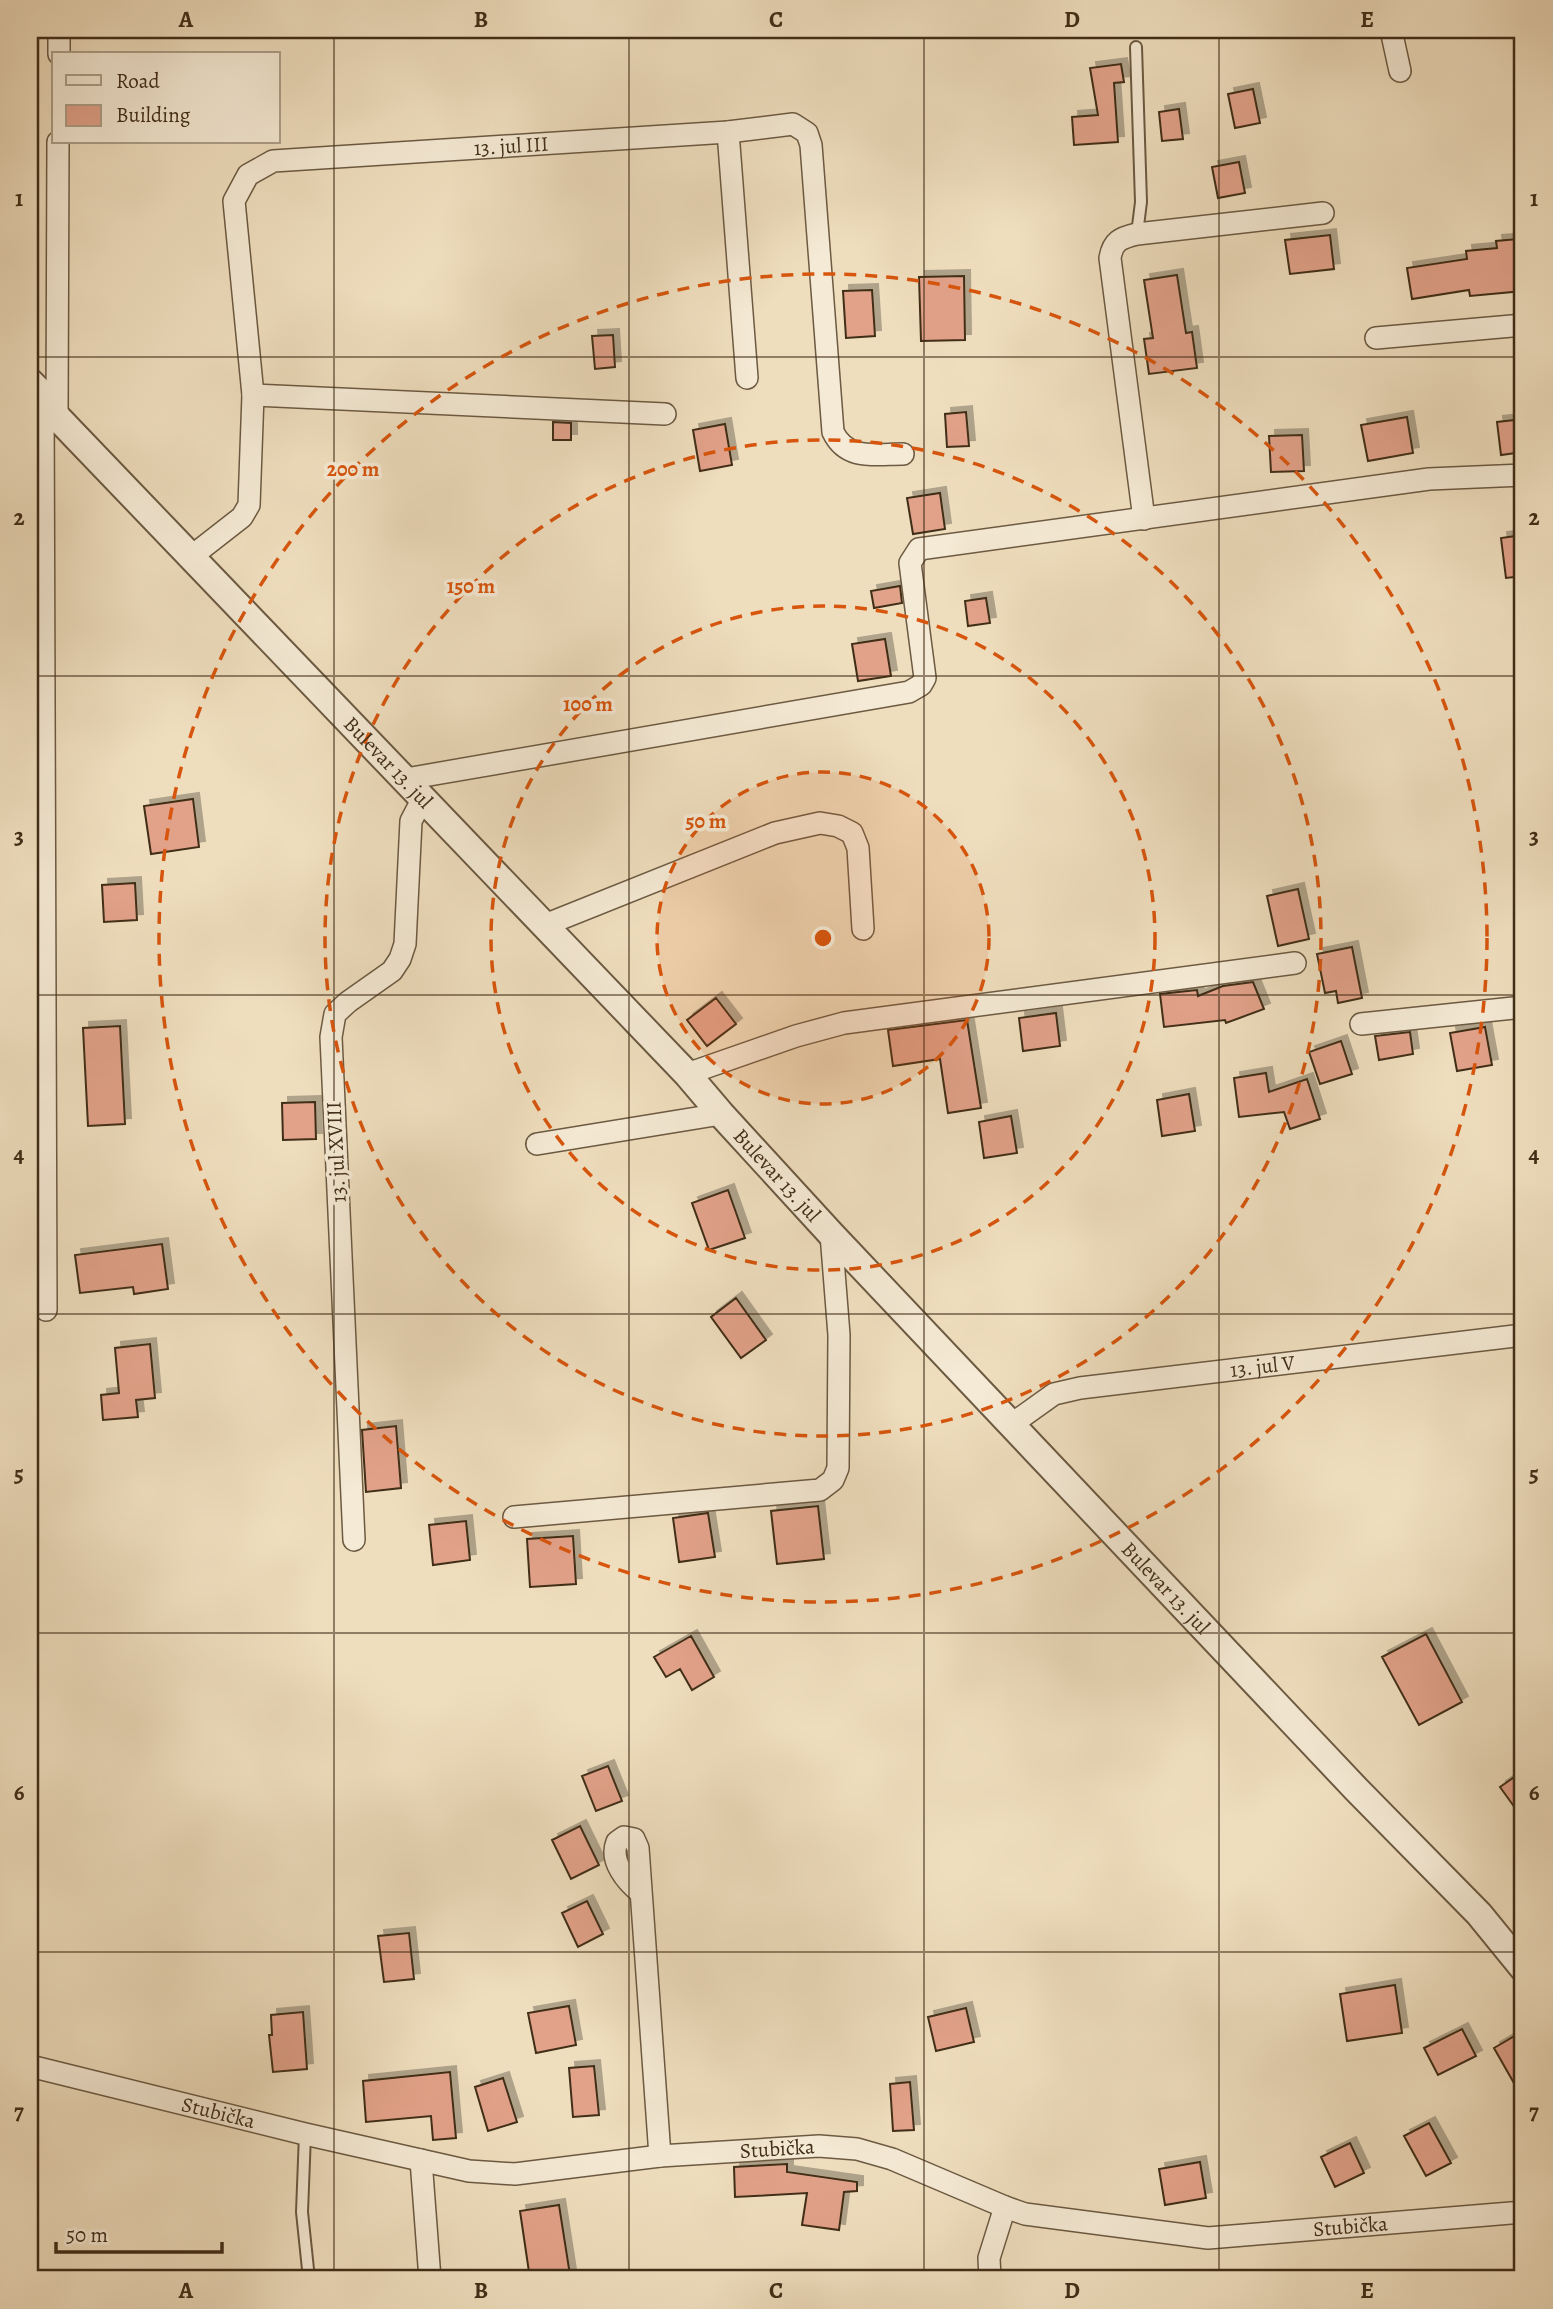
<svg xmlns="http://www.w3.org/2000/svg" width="1553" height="2309" viewBox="0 0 1553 2309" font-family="Alegreya,serif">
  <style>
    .building { fill: #e2a28a; stroke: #412e18; stroke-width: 2; filter: url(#shadow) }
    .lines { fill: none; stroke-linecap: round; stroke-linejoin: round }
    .service-casing { stroke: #6c5a42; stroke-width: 14 }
    .minor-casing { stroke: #6c5a42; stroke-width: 24 }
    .tertiary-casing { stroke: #6c5a42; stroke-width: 30 }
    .service { stroke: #f5ead5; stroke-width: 10 }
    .minor { stroke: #f5ead5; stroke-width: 21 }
    .tertiary { stroke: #f5ead5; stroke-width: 26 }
    .grid { fill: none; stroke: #412e18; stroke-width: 2; stroke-opacity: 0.55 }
    .ring { fill: none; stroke: #d7550d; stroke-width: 3.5; stroke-dasharray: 12 9 }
    .labels { text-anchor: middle; stroke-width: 7; stroke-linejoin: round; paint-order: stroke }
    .street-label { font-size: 21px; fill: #412e18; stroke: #f5ead5 }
    .centre { fill: #d7550d; stroke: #f5ead5; stroke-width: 3.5 }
    .ring-label { font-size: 21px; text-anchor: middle; font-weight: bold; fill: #d7550d; stroke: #f5ead5; stroke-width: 7; stroke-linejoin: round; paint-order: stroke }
    .neatline { fill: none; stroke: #412e18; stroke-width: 2.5 }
    .grid-label { font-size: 23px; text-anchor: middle; font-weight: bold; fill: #412e18 }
  </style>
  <defs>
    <filter id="shadow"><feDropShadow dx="6" dy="-6" stdDeviation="0" flood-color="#0004"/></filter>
  </defs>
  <rect width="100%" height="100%" fill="#efdebe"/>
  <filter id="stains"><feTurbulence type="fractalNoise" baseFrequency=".00286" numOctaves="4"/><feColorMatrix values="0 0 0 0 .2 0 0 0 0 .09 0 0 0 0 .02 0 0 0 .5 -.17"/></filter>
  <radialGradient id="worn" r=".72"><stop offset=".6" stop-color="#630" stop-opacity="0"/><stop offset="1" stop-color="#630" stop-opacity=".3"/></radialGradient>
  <path class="building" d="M1121 64 1124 82 1114 83 1118 142 1074 145 1072 117 1098 115 1090 68Z
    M1253 89 1260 123 1235 128 1228 94Z
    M1179 109 1183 139 1162 141 1159 112Z
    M1239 162 1245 193 1218 198 1212 167Z
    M1330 235 1334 269 1290 274 1285 240Z
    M1518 239 1523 291 1470 296 1469 290 1412 299 1407 268 1467 259 1466 251 1497 248 1496 241Z
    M1177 275 1186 333 1192 332 1197 368 1149 374 1144 339 1153 338 1144 280Z
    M964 276 965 340 921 341 919 277Z
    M872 290 875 336 846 338 843 291Z
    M613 335 615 367 595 369 592 336Z
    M966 412 969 446 947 447 945 414Z
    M1407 417 1413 453 1368 461 1361 425Z
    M1523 419V452L1501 455 1497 422Z
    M553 422 571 423V440H553Z
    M725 424 732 465 700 471 693 430Z
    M1302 435 1304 471 1271 472 1269 436Z
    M940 493 945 529 913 534 907 498Z
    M1523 535V576L1506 578 1501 538Z
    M900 586 902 603 874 608 871 591Z
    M986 598 990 623 968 626 965 601Z
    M885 639 891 676 858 681 852 644Z
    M193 799 199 847 151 854 144 806Z
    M135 883 137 920 104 922 102 885Z
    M1298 889 1309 939 1278 946 1267 896Z
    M1352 947 1362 998 1338 1003 1336 991 1325 993 1317 954Z
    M1253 982 1264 1009 1226 1023 1225 1020 1164 1027 1160 994 1197 990 1198 996 1223 986Z
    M716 998 736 1024 707 1046 687 1020Z
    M1056 1013 1060 1046 1023 1051 1019 1018Z
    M967 1020 981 1108 948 1113 940 1059 893 1066 888 1030Z
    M120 1026 125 1124 88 1126 83 1028Z
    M1485 1027 1492 1065 1457 1071 1450 1033Z
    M1410 1032 1413 1054 1379 1060 1375 1036Z
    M1341 1041 1352 1074 1320 1084 1309 1052Z
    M1266 1073 1269 1092 1307 1079 1320 1119 1290 1129 1284 1112 1239 1117 1234 1078Z
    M1189 1094 1195 1131 1162 1136 1157 1100Z
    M315 1102 316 1139 283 1140 282 1103Z
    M1011 1116 1017 1153 984 1158 979 1122Z
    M728 1190 745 1238 709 1250 692 1203Z
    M162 1244 168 1289 134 1294 133 1287 80 1293 75 1255Z
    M736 1298 766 1340 741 1358 711 1317Z
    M150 1344 155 1398 136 1400 138 1417 103 1420 101 1395 119 1393 115 1348Z
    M396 1426 401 1488 366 1492 362 1430Z
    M818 1506 824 1559 777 1564 771 1511Z
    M708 1513 715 1557 679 1562 673 1518Z
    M466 1521 470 1560 433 1565 429 1525Z
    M573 1536 576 1584 530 1587 527 1539Z
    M1426 1634 1462 1702 1419 1725 1382 1657Z
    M691 1636 714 1677 692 1690 680 1669 666 1677 654 1657Z
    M608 1766 622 1801 596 1811 582 1776Z
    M1523 1771V1819L1500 1787Z
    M580 1826 599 1865 571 1879 552 1840Z
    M587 1901 603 1934 578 1947 562 1913Z
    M409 1933 414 1979 384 1982 378 1936Z
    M1395 1985 1402 2033 1347 2041 1340 1994Z
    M569 2006 576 2045 536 2053 528 2013Z
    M966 2008 974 2042 936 2051 928 2017Z
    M303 2012 307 2069 273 2072 269 2035H272L271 2015Z
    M1462 2029 1476 2056 1438 2075 1424 2048Z
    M1523 2031V2099L1494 2048Z
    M594 2066 599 2115 573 2117 569 2068Z
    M450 2072 456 2138 433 2140 431 2116 366 2122 363 2081Z
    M503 2078 517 2122 488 2131 475 2087Z
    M910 2082 914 2130 893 2131 890 2084Z
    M1429 2123 1451 2163 1426 2176 1404 2136Z
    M1350 2143 1364 2173 1335 2187 1321 2157Z
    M1200 2162 1206 2198 1165 2205 1159 2169Z
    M787 2164V2172L857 2182V2191L844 2192 839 2230 802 2225 807 2193 735 2197 734 2167Z
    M559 2205 570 2275 530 2279 520 2211Z"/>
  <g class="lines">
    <defs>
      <path id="service" d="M1136 47 1141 202 1137 234
        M305 2134 302 2212 309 2279"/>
      <g id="minor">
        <path d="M1391 30 1400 71"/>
        <path d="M59 54V30"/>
        <path d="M728 132 747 378"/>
        <path d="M1376 338 1523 325"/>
        <path d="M43 395 46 1310"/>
        <path d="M253 395 665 414"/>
        <path d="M57 417 58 142"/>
        <path d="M1144 519 1110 258C1113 241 1120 238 1137 234L1323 213"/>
        <path id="s1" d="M192 556 242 517 249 505 253 395 234 201 248 175 273 161 728 132 793 124 807 133 811 145 833 432C847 461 875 454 903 454"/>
        <path d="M406 779 909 692 921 685 925 678 910 563 919 549 1429 479 1523 475"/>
        <path d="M545 925 775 833 820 823 838 826 852 833 858 848 863 929"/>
        <path d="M1361 1024 1523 1007"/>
        <path d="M687 1074 796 1036 844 1023 1295 963"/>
        <path d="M537 1144 721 1114"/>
        <path id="s2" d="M1012 1424 1054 1394 1080 1388 1523 1335"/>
        <path d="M514 1517 820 1490 833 1480 838 1468 839 1335 831 1234"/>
        <path d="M354 1540 331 1037 335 1014 348 1002 392 971 400 959 405 944 411 821 423 798"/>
        <path d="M641 1893C627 1882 609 1861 617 1842L624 1837 634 1839 638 1848 660 2156"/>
        <path id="s3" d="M30 2066 305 2134 469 2171 515 2174 660 2156 819 2146 857 2149 892 2159 1005 2207 1025 2214 1208 2238 1523 2212"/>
        <path d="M421 2160 430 2279"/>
        <path d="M990 2279 989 2258 1005 2207"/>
      </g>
      <g id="tertiary">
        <path id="s4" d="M30 382 43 395 57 417 687 1074 721 1114 831 1234 1357 1790 1479 1914 1523 1968"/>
      </g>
    </defs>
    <use href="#service" class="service-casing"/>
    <use href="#minor" class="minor-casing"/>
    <use href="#tertiary" class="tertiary-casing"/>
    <use href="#service" class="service"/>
    <use href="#minor" class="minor"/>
    <use href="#tertiary" class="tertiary"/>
  </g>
  <path class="grid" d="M334 30V2279M629 30V2279M924 30V2279M1219 30V2279M30 357H1523M30 676H1523M30 995H1523M30 1314H1523M30 1633H1523M30 1952H1523"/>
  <circle cx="823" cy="938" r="166" fill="#d7550d" fill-opacity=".12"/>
  <g class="ring">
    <circle cx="823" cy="938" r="166"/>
    <circle cx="823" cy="938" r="332"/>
    <circle cx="823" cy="938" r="498"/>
    <circle cx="823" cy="938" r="664"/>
  </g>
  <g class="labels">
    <g class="street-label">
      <text dy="7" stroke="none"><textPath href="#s1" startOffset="679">13. jul III</textPath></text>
      <text dy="7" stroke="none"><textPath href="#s4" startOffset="523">Bulevar 13. jul</textPath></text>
      <text transform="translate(336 1152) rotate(-93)" y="7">13. jul XVIII</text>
      <text dy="7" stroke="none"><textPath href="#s4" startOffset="1090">Bulevar 13. jul</textPath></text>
      <text dy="7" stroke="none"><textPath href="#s2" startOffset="262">13. jul V</textPath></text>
      <text dy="7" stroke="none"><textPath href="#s4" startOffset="1657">Bulevar 13. jul</textPath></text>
      <text dy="7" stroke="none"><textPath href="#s3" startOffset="194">Stubička</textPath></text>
      <text dy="7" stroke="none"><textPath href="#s3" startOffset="761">Stubička</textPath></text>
      <text dy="7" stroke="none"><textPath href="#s3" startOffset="1349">Stubička</textPath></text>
    </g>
  </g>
  <circle cx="823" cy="938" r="10" class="centre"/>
  <g class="ring-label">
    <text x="353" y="476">200 m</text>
    <text x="471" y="593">150 m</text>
    <text x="588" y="711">100 m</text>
    <text x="706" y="828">50 m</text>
  </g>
  <rect width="1553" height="2309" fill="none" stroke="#efdebe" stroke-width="77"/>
  <rect x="52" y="52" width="228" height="91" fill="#f5ead5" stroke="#ad9f89" stroke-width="2"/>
  <rect x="66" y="75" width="35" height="10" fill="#f5ead5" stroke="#ad9f89" stroke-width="2"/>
  <text x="116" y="88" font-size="21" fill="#412e18">Road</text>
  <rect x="66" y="105" width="35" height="21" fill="#e2a28a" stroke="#ad9f89" stroke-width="2"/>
  <text x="116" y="122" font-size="21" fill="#412e18">Building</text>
  <path d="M56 2242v10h166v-10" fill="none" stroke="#412e18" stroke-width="3.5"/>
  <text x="66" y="2242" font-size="21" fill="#412e18" stroke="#f5ead5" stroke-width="5" paint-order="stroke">50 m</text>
  <rect x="38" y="38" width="1476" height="2232" class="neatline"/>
  <g class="grid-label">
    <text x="186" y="27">A</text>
    <text x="481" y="27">B</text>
    <text x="776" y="27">C</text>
    <text x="1072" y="27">D</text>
    <text x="1367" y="27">E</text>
    <text x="19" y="206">1</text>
    <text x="1534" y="206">1</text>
    <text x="19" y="525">2</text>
    <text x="1534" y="525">2</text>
    <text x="19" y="844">3</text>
    <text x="1534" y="844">3</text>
    <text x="19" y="1162">4</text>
    <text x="1534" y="1162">4</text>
    <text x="19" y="1481">5</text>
    <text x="1534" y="1481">5</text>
    <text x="19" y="1800">6</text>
    <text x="1534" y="1800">6</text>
    <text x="19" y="2119">7</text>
    <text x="1534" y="2119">7</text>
    <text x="186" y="2298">A</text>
    <text x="481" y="2298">B</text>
    <text x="776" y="2298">C</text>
    <text x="1072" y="2298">D</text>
    <text x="1367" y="2298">E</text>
  </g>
  <rect width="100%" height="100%" filter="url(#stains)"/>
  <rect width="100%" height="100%" fill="url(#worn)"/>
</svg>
